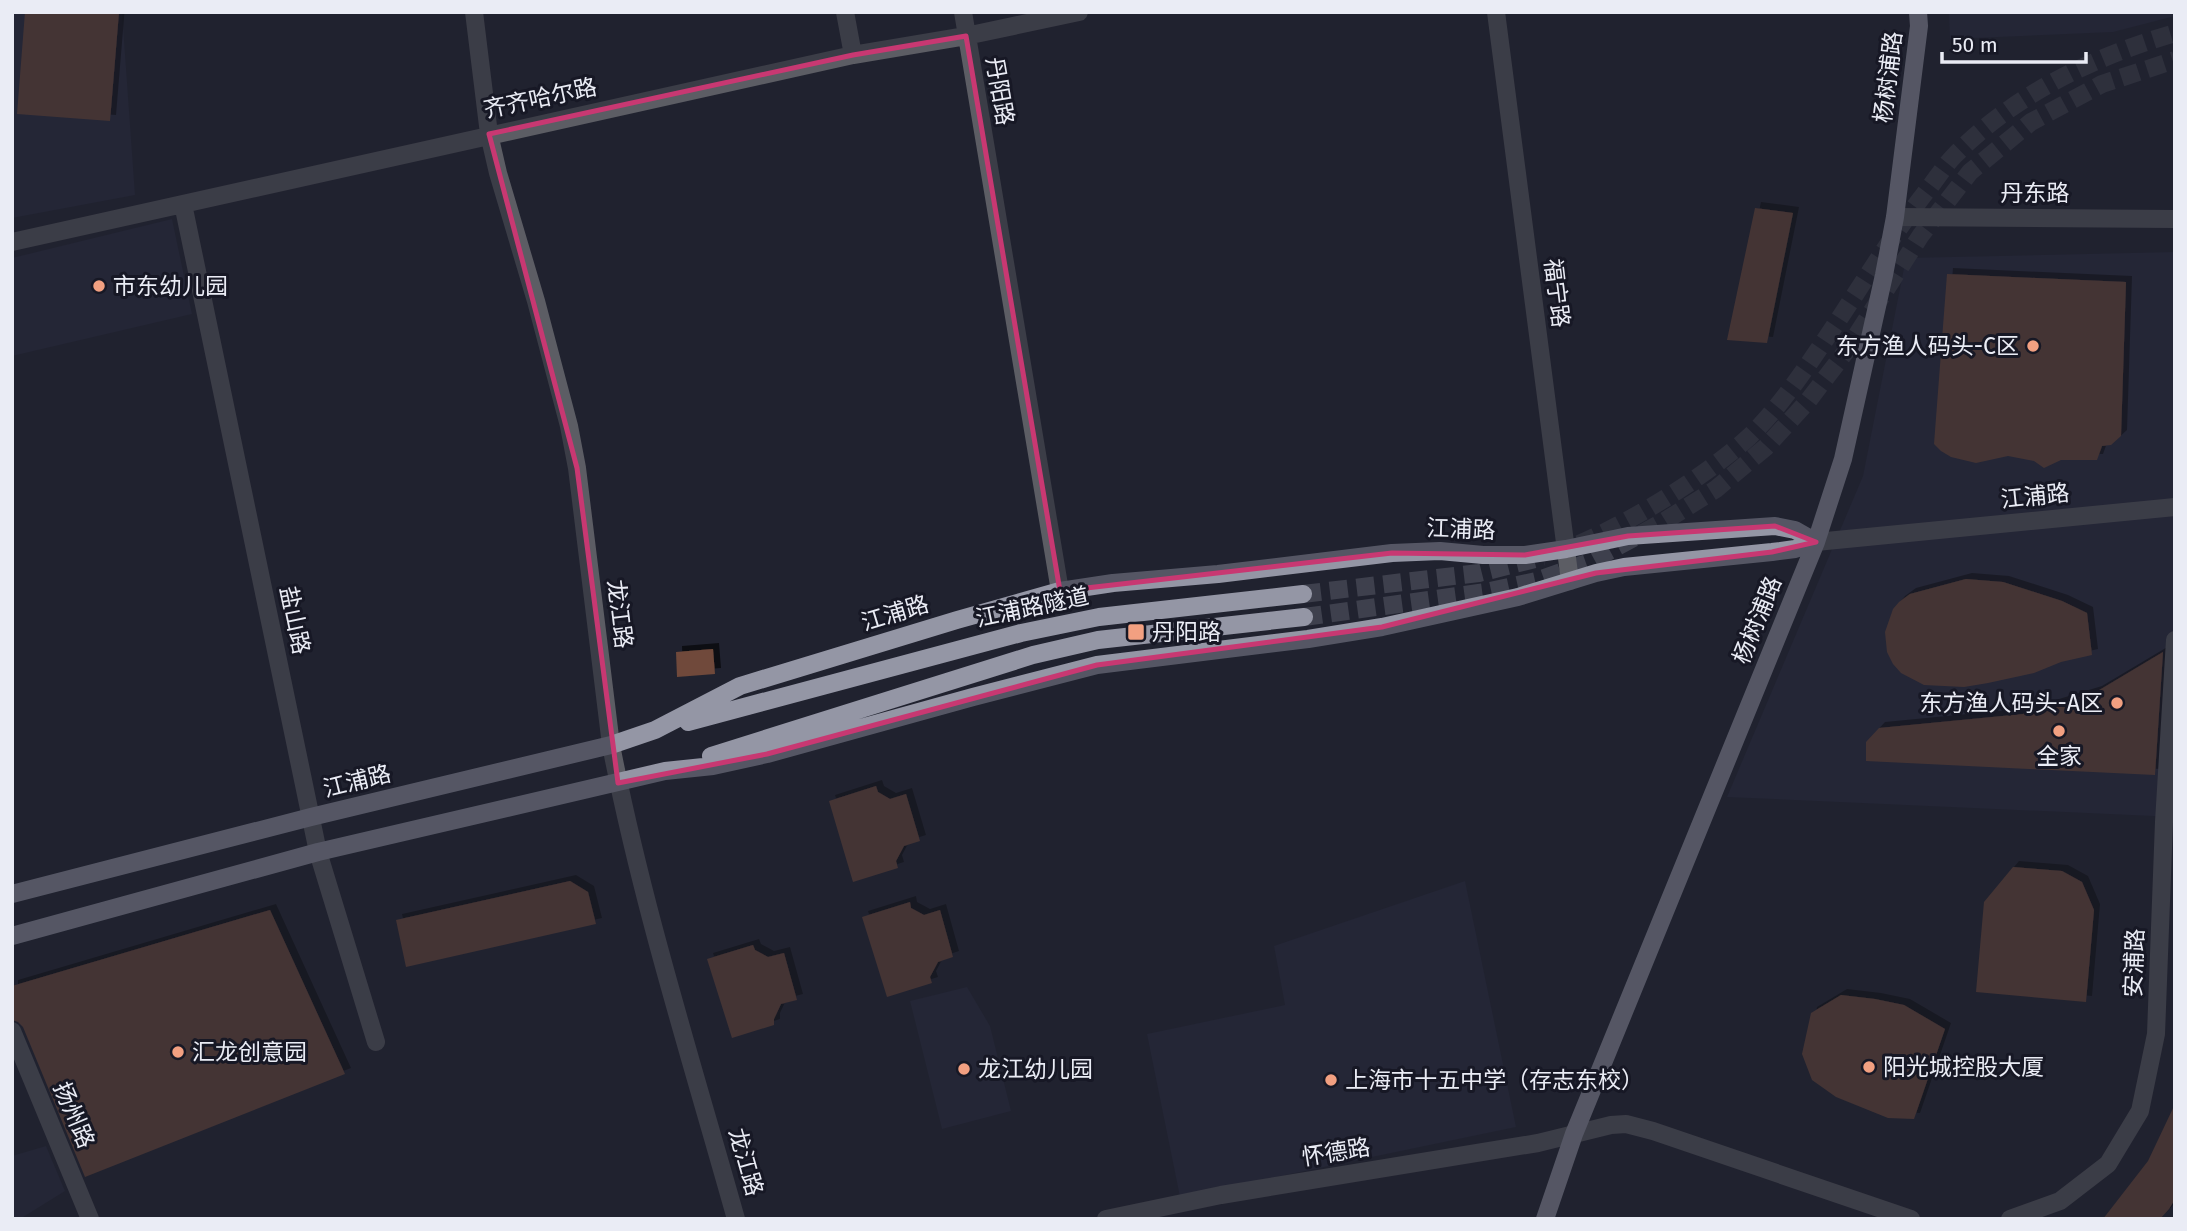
<svg xmlns="http://www.w3.org/2000/svg" width="2187" height="1231" viewBox="0 0 2187 1231" font-family="'Fira Sans','Noto Sans SC',sans-serif">
  <style>
    .built { fill: #282a3e }
    .building { fill: #6f493a; filter: url(#shadow) }
    .lines { fill: none; stroke-linecap: round; stroke-linejoin: round }
    .major-tunnel { stroke: #3e404d; stroke-width: 18; stroke-dasharray: 18 9; stroke-linecap: butt }
    .minor { stroke: #5c5d64; stroke-width: 18 }
    .major { stroke: #9496a5; stroke-width: 18 }
    .marked { fill: none; stroke: #c83872; stroke-width: 5; stroke-linejoin: round }
    .poi-dot { fill: #f2a081; stroke: #171825; stroke-width: 2.5 }
    .labels { text-anchor: middle; stroke-width: 6; stroke-linejoin: round; paint-order: stroke }
    .street-label { font-size: 23px; fill: #eaecf5; stroke: #171825 }
    .poi-label { font-size: 23px; fill: #eaecf5; stroke: #171825; text-anchor: start }
  </style>
  <defs>
    <filter id="shadow"><feDropShadow dx="6" dy="-6" stdDeviation="0" flood-color="#0009"/></filter>
  </defs>
  <rect width="100%" height="100%" fill="#20222f"/>
  <path class="built" d="M12 12H122L135 195 12 218Z
    M1949 12H2175V16L2113 32 1950 39Z
    M172 219 192 314 12 356V258Z
    M2175 252V817L1727 797 1863 476 1906 258Z
    M1465 881 1516 1127 1180 1197 1147 1034 1285 1005 1274 946Z
    M967 987 990 1026 1011 1111 942 1129 910 1001Z
    M46 1146 65 1191 20 1219H12V1156Z"/>
  <path class="building" d="M25 12H119L110 121 17 114Z
    M1755 208 1793 213 1767 343 1727 340Z
    M1947 274 2126 282 2121 436 2111 445 2102 446 2097 460H2061L2044 468 2034 461 2008 456 1976 463 1951 457 1941 451 1934 444Z
    M1966 579 2003 582 2062 601 2087 613 2092 655 2061 662 2034 673 1988 683 1964 687 1924 685 1901 673 1893 664 1887 652 1885 632 1893 609 1899 602 1910 594Z
    M713 649 715 674 677 677 676 652Z
    M2163 652 2155 775 1866 761V742L1879 728 2023 714 2096 692Z
    M876 786 878 792 890 799 906 794 920 841 904 846 896 861 898 868 853 882 829 801Z
    M2013 867 2062 871 2082 882 2094 910 2086 1002 1976 992 1984 902Z
    M570 881 588 892 596 924 406 967 396 920Z
    M910 902 911 908 924 915 940 910 953 957 938 962 930 977 932 983 887 997 862 917Z
    M270 910 345 1074 85 1177 23 1027 18 1022 12 1020V986Z
    M753 945 755 950 768 957 784 953 797 1000 781 1004 774 1019V1025L732 1038 707 959Z
    M1841 995 1875 999 1904 1005 1945 1029 1914 1119 1888 1118 1836 1097 1812 1080 1802 1054 1811 1013Z
    M2175 1104V1199L2169 1209 2160 1219H2103L2148 1161Z"/>
  <g class="lines">
    <path class="major-tunnel" d="M1579 544C1633 521 1706 476 1749 437 1779 408 1804 371 1827 337 1861 287 1891 236 1929 188 1937 178 1945 165 1955 155 2015 94 2093 57 2175 33
      M1303 594 1479 573 1543 557
      M1304 617 1486 592 1536 581 1587 563 1663 522 1716 489 1766 447 1808 401 1847 350 1921 235 1970 172 2031 122 2102 84 2175 60"/>
    <path class="minor" d="M474 12 489 134 498 173 536 301 569 426 577 468 611 745C642 905 692 1062 736 1219
      M845 12 853 55
      M963 12 1060 591
      M1496 12 1570 581
      M183 204 318 852 376 1042
      M1895 217 2175 219
      M12 242 853 55 966 36 1079 12
      M1816 542 2175 507
      M12 1031 90 1219
      M1106 1219 1221 1195 1538 1143 1611 1125 1626 1124 1653 1131 1911 1219
      M2010 1219 2060 1201 2108 1164 2140 1111 2156 1034 2164 822 2175 640"/>
    <path class="major" d="M688 722 1021 633 1099 617 1303 594
      M711 756 1033 655 1098 640 1304 617
      M12 894 311 817 611 745 655 730 740 686 957 620 1060 591 1113 583 1218 574 1392 553 1440 551 1483 555H1525L1566 549 1628 536 1775 526 1795 530 1816 542
      M12 936 318 852 665 771 713 766 767 754 973 697 1097 665 1308 639 1382 627 1518 597 1596 573 1624 567 1772 552 1795 549 1816 542
      M1545 1219 1574 1134 1816 542 1843 459 1884 275 1895 217 1919 26 1918 12"/>
  </g>
  <path d="M0 0H2187V1231H0ZM966 36 1060 591 1392 553 1525 555 1628 536 1775 526 1816 542 1772 552 1596 573 1382 627 1097 665 767 754 618 783 577 468 489 134 853 55Z" fill="#20222f" fill-opacity=".55" fill-rule="evenodd"/>
  <path class="marked" d="M966 36 1060 591 1392 553 1525 555 1628 536 1775 526 1816 542 1772 552 1596 573 1382 627 1097 665 767 754 618 783 577 468 489 134 853 55Z"/>
  <g class="poi-dot">
    <circle cx="99" cy="286" r="7"/>
    <circle cx="2033" cy="346" r="7"/>
    <rect x="1127" y="623" width="18" height="18" rx="3.5"/>
    <circle cx="2117" cy="703" r="7"/>
    <circle cx="2059" cy="731" r="7"/>
    <circle cx="178" cy="1052" r="7"/>
    <circle cx="1869" cy="1067" r="7"/>
    <circle cx="964" cy="1069" r="7"/>
    <circle cx="1331" cy="1080" r="7"/>
  </g>
  <g class="labels">
    <g class="street-label">
      <text transform="translate(1888 77) rotate(-83)" y="8">杨树浦路</text>
      <text transform="translate(1000 91) rotate(80)" y="8">丹阳路</text>
      <text transform="translate(540 98) rotate(-12)" y="8">齐齐哈尔路</text>
      <text x="2035" y="201">丹东路</text>
      <text transform="translate(1557 293) rotate(83)" y="8">福宁路</text>
      <text transform="translate(2035 496) rotate(-6)" y="8">江浦路</text>
      <text transform="translate(1461 529) rotate(2)" y="8">江浦路</text>
      <text transform="translate(1032 607) rotate(-12)" y="8">江浦路隧道</text>
      <text transform="translate(895 613) rotate(-17)" y="8">江浦路</text>
      <text transform="translate(620 614) rotate(83)" y="8">龙江路</text>
      <text transform="translate(295 620) rotate(78)" y="8">盐山路</text>
      <text transform="translate(1757 620) rotate(-68)" y="8">杨树浦路</text>
      <text transform="translate(357 781) rotate(-14)" y="8">江浦路</text>
      <text transform="translate(2134 963) rotate(-88)" y="8">安浦路</text>
      <text transform="translate(74 1115) rotate(67)" y="8">扬州路</text>
      <text transform="translate(1336 1152) rotate(-9)" y="8">怀德路</text>
      <text transform="translate(746 1162) rotate(74)" y="8">龙江路</text>
    </g>
    <g class="poi-label">
      <text x="113" y="294">市东幼儿园</text>
      <text x="2019" y="354" text-anchor="end">东方渔人码头-C区</text>
      <text x="1152" y="640">丹阳路</text>
      <text x="2103" y="711" text-anchor="end">东方渔人码头-A区</text>
      <text x="2059" y="764" text-anchor="middle">全家</text>
      <text x="192" y="1060">汇龙创意园</text>
      <text x="1883" y="1075">阳光城控股大厦</text>
      <text x="978" y="1077">龙江幼儿园</text>
      <text x="1345" y="1088">上海市十五中学（存志东校）</text>
    </g>
  </g>
  <rect width="2187" height="1231" fill="none" stroke="#eaecf5" stroke-width="28"/>
  <path d="M1942 52v10h144v-10" fill="none" stroke="#eaecf5" stroke-width="3.5"/>
  <text x="1952" y="52" font-size="21" fill="#eaecf5" stroke="#171825" stroke-width="5" paint-order="stroke">50 m</text>
</svg>
